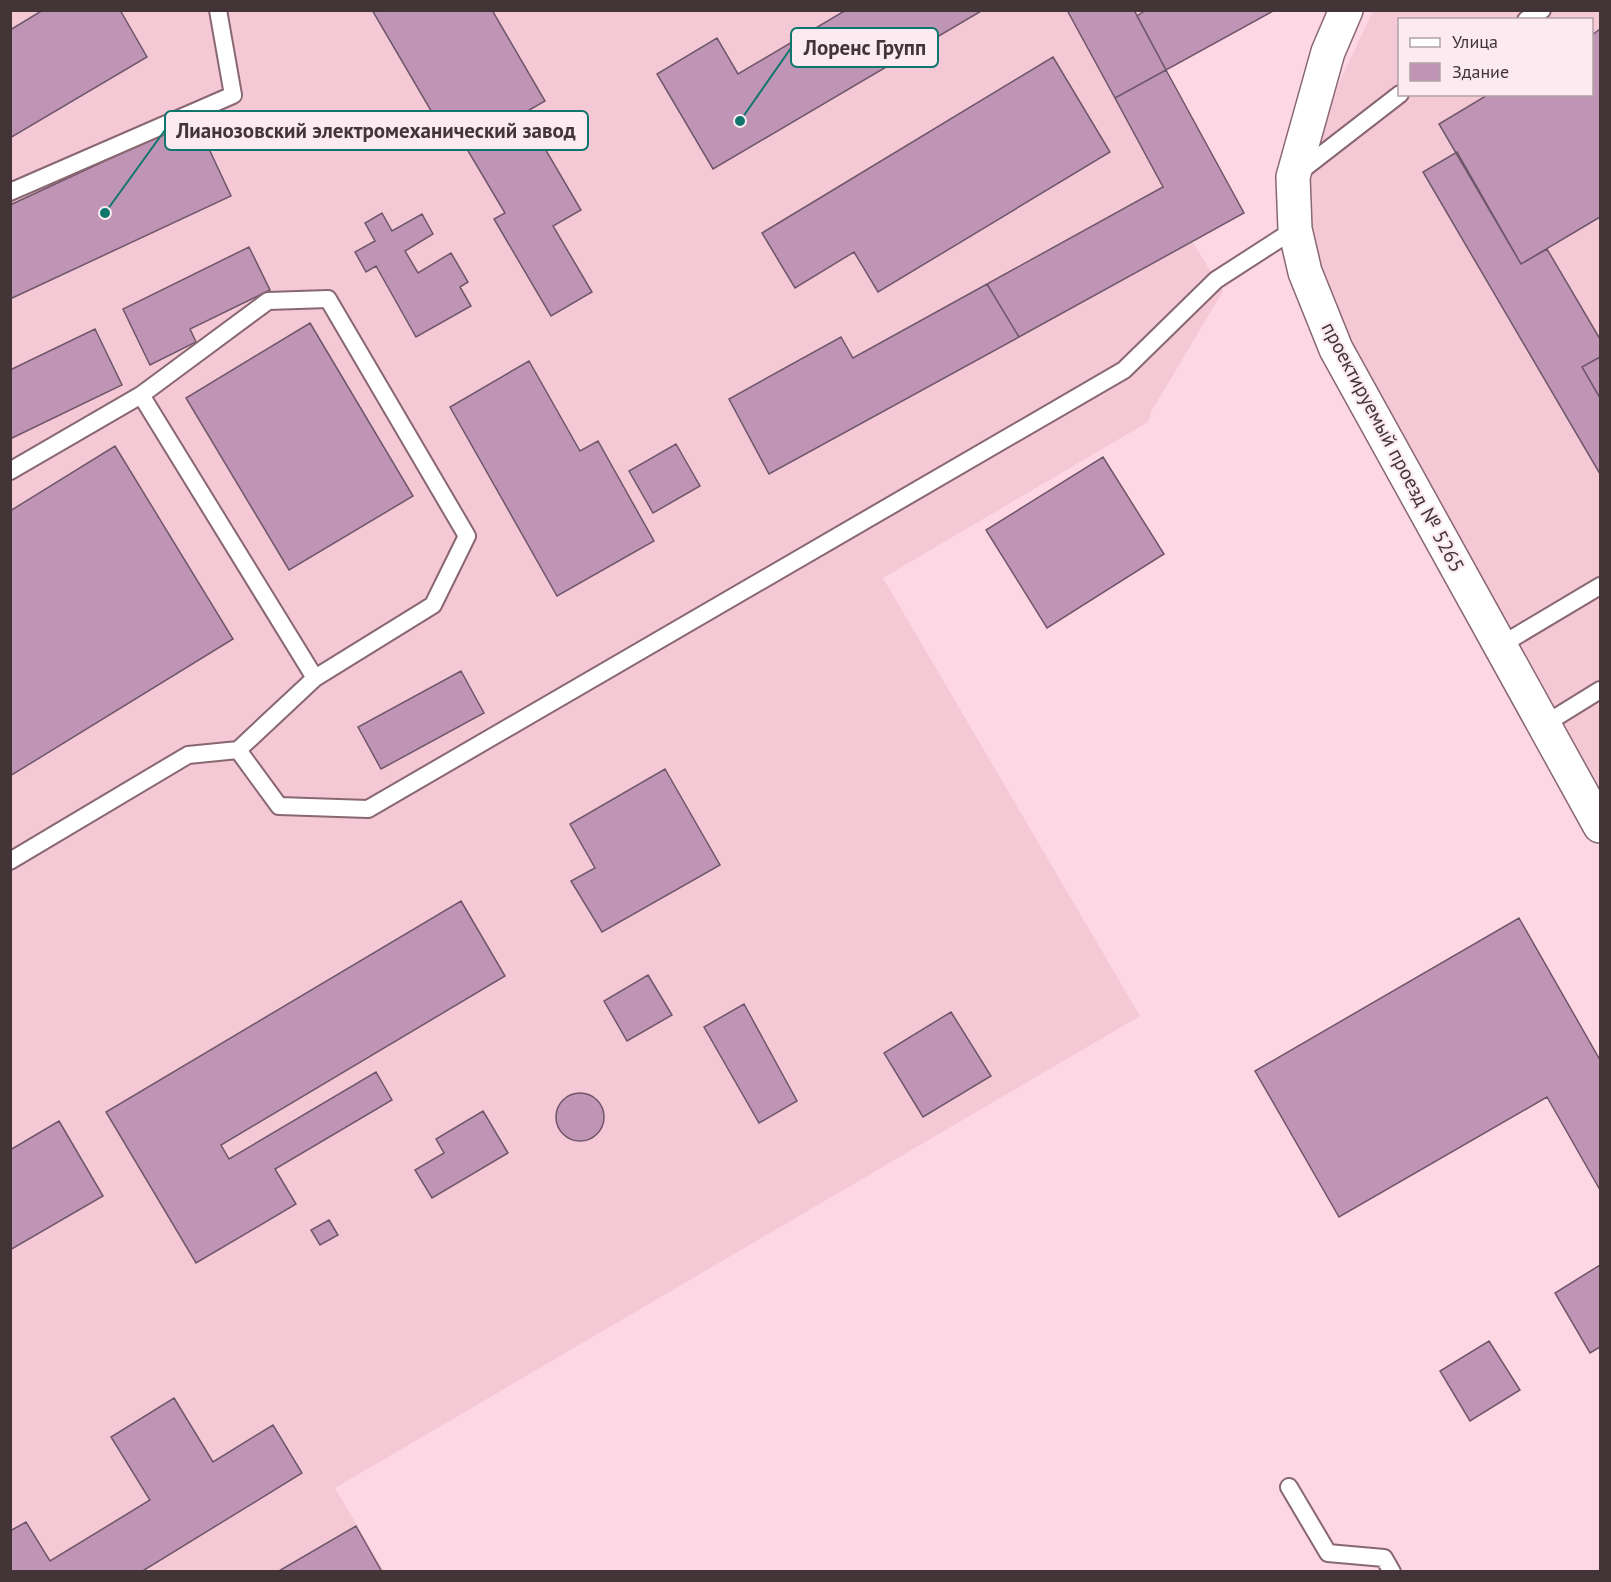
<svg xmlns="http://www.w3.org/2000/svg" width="1611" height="1582" viewBox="0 0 1611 1582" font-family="'PT Sans',sans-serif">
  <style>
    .built { fill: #f5c8d6; fill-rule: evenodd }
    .building { fill: #bf94b5; stroke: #6f5669; stroke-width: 1.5 }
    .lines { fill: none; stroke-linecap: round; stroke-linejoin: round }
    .lane-casing { stroke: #886771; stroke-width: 20 }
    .street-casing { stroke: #886771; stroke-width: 36 }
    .lane { stroke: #fff; stroke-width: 16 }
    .street { stroke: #fff; stroke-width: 33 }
    .labels { text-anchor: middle; stroke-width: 4.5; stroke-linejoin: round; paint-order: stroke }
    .street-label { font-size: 20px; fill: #433438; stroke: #fbebf0 }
    .leader { fill: none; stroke: #0f766e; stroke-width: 2 }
    .callout-dot { fill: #0f766e; stroke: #fbebf0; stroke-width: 2 }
    .callout { fill: #fbebf0; stroke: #0f766e; stroke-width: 2 }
    .callout-label { font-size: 21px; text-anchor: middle; font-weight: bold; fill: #433438 }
  </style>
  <rect width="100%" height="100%" fill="#fdd7e3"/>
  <path class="built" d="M11 11H1274L1166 70 1244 213 1192 241 1223 291 1151 412 1148 422 883 578 1140 1016 335 1488 384 1571 11 1572Z
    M1373 11H1600V795L1345 333 1315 250 1308 192 1315 157 1336 89ZM1400 20H1592V94H1400Z"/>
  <path class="building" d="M43 10H120L147 57 10 138V30Z
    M372 10H492L545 101 524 113 581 210 553 226 592 292 551 316 494 219 505 213 464 144 454 150Z
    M846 10H983L713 169 657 74 717 38 738 74Z
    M1067 10H1134L1166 70 1115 98Z
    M1146 10H1275L1166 70 1137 16Z
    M1600 29V217L1521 264 1439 124 1489 94H1592V35Z
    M1053 57 1110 152 878 292 854 252 795 288 762 233Z
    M1166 70 1244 213 1019 337 987 284 1163 187 1115 98Z
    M195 119 231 196 10 299V205Z
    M1457 152 1521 264 1547 249 1600 339V357L1582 367 1600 398V474L1423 172Z
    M382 213 392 231 422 214 433 234 405 251 418 273 451 253 468 282 460 287 471 306 416 337 376 266 366 272 355 252 375 241 365 223Z
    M249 247 270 290 190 329 196 342 150 365 123 309Z
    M987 284 1019 337 769 474 729 399 841 337 853 358Z
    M310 323 413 496 289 570 186 398Z
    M95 329 122 385 10 439V370Z
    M1600 357V398L1582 367Z
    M529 361 580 451 598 441 654 541 557 596 450 407Z
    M676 444 700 486 653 513 629 471Z
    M115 446 233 639 10 776V511Z
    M1103 457 1164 554 1047 628 986 530Z
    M461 671 484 713 381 769 358 727Z
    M665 769 720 865 602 932 571 881 595 868 570 824Z
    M461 901 505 976 221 1145 229 1159 376 1072 392 1100 275 1169 296 1204 196 1263 106 1112Z
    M1519 918 1600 1060V1190L1547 1097 1339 1217 1255 1071Z
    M648 975 672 1015 627 1041 604 1001Z
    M744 1004 797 1101 759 1123 704 1027Z
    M951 1012 991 1076 923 1117 884 1053Z
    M556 1117a24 24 0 1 1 48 0a24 24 0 1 1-48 0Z
    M483 1111 508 1153 432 1198 415 1170 444 1153 436 1139Z
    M59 1121 103 1196 10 1250V1150Z
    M329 1220 338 1235 320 1245 311 1230Z
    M1600 1265V1347L1590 1353 1555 1293Z
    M1489 1341 1520 1390 1470 1421 1440 1371Z
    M174 1398 213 1462 273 1425 302 1473 141 1572H10V1531L26 1522 50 1561 150 1500 111 1437Z
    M356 1526 382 1572H277Z"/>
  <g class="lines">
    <defs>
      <path id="lane" d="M1526 20 1542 10
        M1298 173 1400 94
        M10 192 233 95 218 10
        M141 395 315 678
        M10 471 141 395 268 301 328 299 467 536 433 605 315 678 238 750 188 755 10 861
        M1501 645 1600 586
        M1545 724 1600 690
        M238 750 279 806 368 809 1124 370 1216 280 1295 229
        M1289 1487 1328 1553 1384 1558 1392 1572"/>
      <path id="street" d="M1346 10 1328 52 1293 177 1295 229 1305 272 1336 349 1600 826"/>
    </defs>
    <use href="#lane" class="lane-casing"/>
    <use href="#street" class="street-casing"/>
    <use href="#lane" class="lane"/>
    <use href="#street" class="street"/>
  </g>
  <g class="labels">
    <g class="street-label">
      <text transform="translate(1393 447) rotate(62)" y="7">проектируемый проезд № 5265</text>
    </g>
  </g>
  <path class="leader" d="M740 121L791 48M105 213L165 130"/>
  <g class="callout-dot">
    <circle cx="740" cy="121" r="6"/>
    <circle cx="105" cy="213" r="6"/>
  </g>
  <g class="callout">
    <rect x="791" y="28" width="147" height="39" rx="6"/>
    <rect x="165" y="111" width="423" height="39" rx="6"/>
  </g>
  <g class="callout-label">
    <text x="865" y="55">Лоренс Групп</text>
    <text x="376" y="138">Лианозовский электромеханический завод</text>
  </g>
  <rect width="1611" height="1582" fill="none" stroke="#433438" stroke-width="24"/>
  <rect x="1398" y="18" width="195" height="78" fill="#fbebf0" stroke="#b1a2a6" stroke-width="1.5"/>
  <rect x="1410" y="38" width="30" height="9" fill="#ffffff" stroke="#b1a2a6" stroke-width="1.5"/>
  <text x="1452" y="48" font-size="18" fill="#433438">Улица</text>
  <rect x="1410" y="63" width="30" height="18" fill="#bf94b5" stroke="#b1a2a6" stroke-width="1.5"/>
  <text x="1452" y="78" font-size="18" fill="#433438">Здание</text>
</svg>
